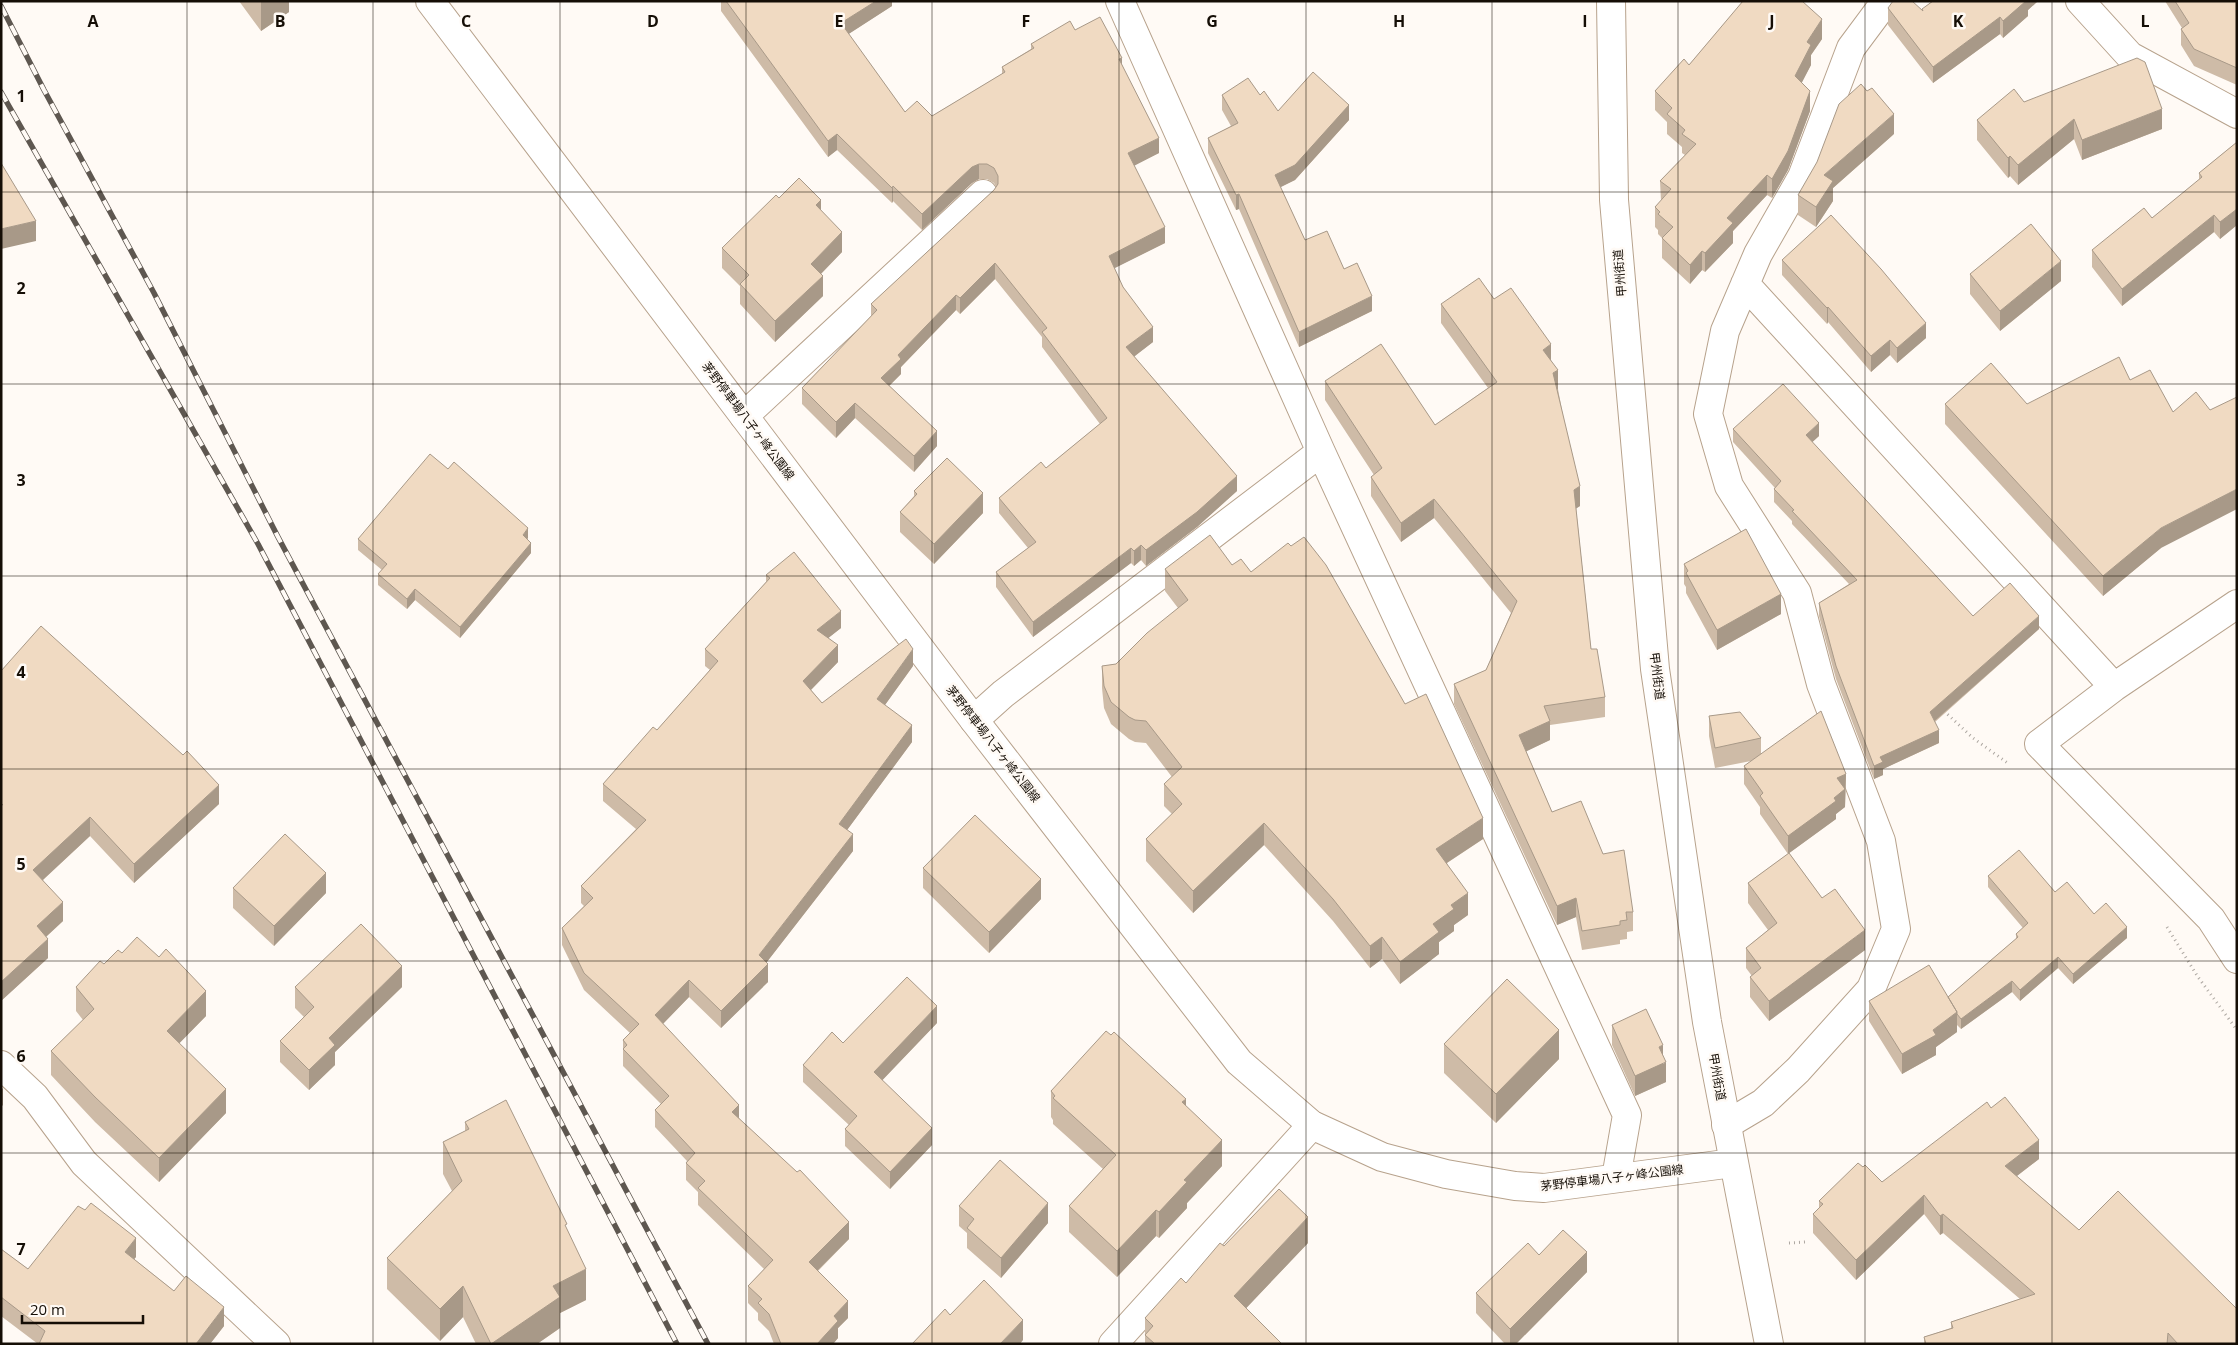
<svg xmlns="http://www.w3.org/2000/svg" width="2238" height="1345" viewBox="0 0 2238 1345" font-family="'Open Sans','Noto Sans JP',sans-serif">
  <style>
    .lines { fill: none; stroke-linecap: round; stroke-linejoin: round }
    .minor-casing { stroke: #b7a28c; stroke-width: 30 }
    .major-casing { stroke: #b7a28c; stroke-width: 30 }
    .highway-casing { stroke: #b7a28c; stroke-width: 30 }
    .path { stroke: #aea8a2; stroke-width: 3; stroke-dasharray: 1 4; stroke-linecap: butt }
    .minor { stroke: #fff; stroke-width: 28 }
    .major { stroke: #fff; stroke-width: 28 }
    .highway { stroke: #fff; stroke-width: 28 }
    .rail-casing { stroke: #5e5750; stroke-width: 5.5 }
    .rail { stroke: #fffaf5; stroke-width: 4; stroke-dasharray: 11; stroke-linecap: butt }
    .wall { fill: #cebba7 }
    .shaded-wall { fill: #a89988 }
    .building { fill: #f0dac2; stroke: #a89988 }
    .grid { fill: none; stroke: #150e06; stroke-width: 1; stroke-opacity: 0.55 }
    .labels { text-anchor: middle; stroke-width: 5; stroke-linejoin: round; paint-order: stroke }
    .street-label { font-size: 12px; fill: #150e06; stroke: #fffaf5 }
    .grid-label { font-size: 16px; text-anchor: middle; font-weight: bold; fill: #150e06; stroke: #fffaf5; stroke-width: 5; stroke-linejoin: round; paint-order: stroke }
  </style>
  <rect width="100%" height="100%" fill="#fffaf5"/>
  <g class="lines">
    <defs>
      <path id="minor" d="M1120 1 1321 452 1627 1115 1616 1178
        M2080 1 2130 56 2237 114
        M1745 284 2114 687
        M744 416 983 194
        M2237 604 2114 687 2039 744 2211 919 2237 959
        M974 720 1003 694 1321 452
        M1 1065 35 1097 84 1163 276 1344
        M1726 1125 1763 1103 1798 1070 1871 989 1896 929 1881 841 1821 684 1797 593 1729 486 1708 414 1725 331 1758 254 1802 177 1851 48 1886 1
        M1113 1344 1312 1125"/>
      <path id="major" d="M430 1 974 720 1239 1062 1312 1125 1382 1157 1446 1174 1515 1186 1544 1188 1733 1163"/>
      <path id="highway" d="M1611 1 1614 200 1655 669 1707 1022 1769 1344"/>
    </defs>
    <use href="#minor" class="minor-casing"/>
    <use href="#major" class="major-casing"/>
    <use href="#highway" class="highway-casing"/>
    <path class="path" d="M1944 711 1973 738 2009 764
      M2167 927 2198 977 2237 1030
      M1789 1243 1806 1242"/>
    <use href="#minor" class="minor"/>
    <use href="#major" class="major"/>
    <use href="#highway" class="highway"/>
    <defs>
      <path id="rail" d="M1 6 44 90 154 293 278 537 708 1344
        M1 92 258 544 677 1344"/>
    </defs>
    <use href="#rail" class="rail-casing"/>
    <use href="#rail" class="rail"/>
  </g>
  <path class="wall" d="M239 1H289V12L261 31Z
    M721 1H892V6L848 34 905 112 932 116 1002 74V67L1031 49V44L1075 30 1122 65 1159 153 1134 165 1165 243 1114 268 1123 287 1153 342 1134 356 1237 491 1197 527 1146 566 1141 560 1134 566 1131 563 1033 637 996 587V572L1028 548 999 513V498L1046 468 1100 424 1042 347V337L995 279 960 314 956 310 901 367V374L889 386 937 446 914 472 855 418 836 438 802 404V388L871 316V304L994 190 996 187 994 183 987 179H979L972 183 922 230 893 201 892 203 837 150 828 157 721 11Z
    M1741 1H1802L1822 39 1811 55V65L1801 83 1810 111 1788 170 1772 198 1767 195 1733 231V243L1705 272 1702 270 1690 284 1662 258V238L1658 234V230L1655 227V207L1661 201 1660 181 1685 155 1682 153V147L1667 134V122L1655 110V91L1689 65 1741 4Z
    M1931 1H2038L2028 10V16L2003 38 2000 34 1933 83 1888 25V8L1922 10 1931 2Z
    M2165 1H2237V85L2194 66 2181 45V29L2182 28Z
    M1222 95H1260L1278 111 1349 120 1295 180 1280 187 1305 240 1344 269 1372 311 1299 347 1239 209 1236 210 1208 153V138L1231 126 1222 110Z
    M2024 102 2162 129 2082 160 2074 139 2018 185 2010 176 2008 178 1977 140V120Z
    M1894 134 1833 188V201L1816 227 1798 215V195Z
    M2237 142V225L2220 239 2214 232 2122 306 2092 267V250L2152 218 2199 180V173Z
    M779 198 821 210 842 252 821 274 823 296 775 342 740 304V286L722 268V248Z
    M1782 260 1926 338 1897 363 1890 355 1871 372 1828 322 1827 324 1782 275Z
    M1970 274 2061 281 2000 331 1970 294Z
    M1494 299 1551 360 1558 389 1580 506 1576 508 1591 649 1605 697V717L1550 725V740L1526 751 1552 812 1603 854 1633 912V931L1627 932V939L1620 940V944L1582 950 1576 917 1557 925 1454 704V684L1486 670 1511 613 1434 518 1401 542 1371 496V477L1374 475 1325 400V381L1435 425 1488 388 1441 323V304Z
    M1945 404H2027L2161 548 2103 596 1945 424Z
    M1733 429 1819 436 1812 442 1973 616 2039 629 1935 722 1939 743 1883 769V775L1874 779 1836 679 1819 616V603L1849 584 1792 524V521L1774 502V489L1775 488 1733 442Z
    M448 469 528 538 527 539 531 553 460 638 415 600 407 609 378 585V574L382 570 358 550V539Z
    M914 491 983 513 934 564 900 532V512L914 496Z
    M1684 564 1781 614 1717 650 1686 593V587L1684 584Z
    M1232 565 1251 572 1483 839 1447 863 1468 915 1454 925V931L1439 942V954L1400 984 1382 959 1370 968 1333 921 1264 845 1193 913 1146 861V839L1172 814 1164 806V784L1172 777 1146 743 1135 742 1129 739 1111 724 1104 708 1102 688V666L1116 664 1178 608 1165 591V569Z
    M766 575 841 628 828 638 838 662 811 690 822 703 913 666 885 705 912 742 847 830 853 851 766 963 768 982 721 1028 689 997 663 1024 739 1118 849 1239 818 1271 848 1318 838 1328V1338L833 1344H774L769 1331 758 1320V1313L748 1303V1286L764 1269 698 1205V1192L686 1180V1163L687 1161 655 1127V1110L661 1104 623 1066V1040L630 1033 584 990 562 945V928L584 906 581 903V886L636 829 603 801V784L657 730 710 670 705 666V649L766 582Z
    M1 671 219 804 134 883 90 836 43 880 63 921 46 937 48 958 1 1001Z
    M1709 716 1761 738V753L1846 774 1845 807 1836 814V819L1789 853 1822 898 1865 950 1769 1021 1750 997V977L1752 976 1746 968V948L1768 930 1748 903V883L1788 854 1760 814V807L1744 784V766L1751 761 1715 768 1709 736Z
    M923 868 1041 899 989 953 923 888Z
    M1988 876 2055 892 2094 914 2127 938 2073 984 2058 968 2020 1001 2012 992 1961 1029 1957 1025V1032L1936 1047V1055L1902 1074 1869 1021V1001L1948 997 2016 939V934L2023 928 1988 887Z
    M233 888 326 893 274 946 233 908Z
    M122 953 206 1016 179 1043 226 1113 159 1182 95 1122 51 1075V1051L83 1020 76 1011V987L104 964Z
    M295 987H402L335 1052V1065L309 1090 280 1062V1041L304 1017 295 1008Z
    M937 1023 882 1080 932 1145 890 1189 845 1146V1129L849 1125 803 1082V1065L843 1043Z
    M1612 1025 1666 1082 1635 1096 1612 1045Z
    M1444 1044 1559 1059 1496 1123 1444 1073Z
    M1051 1091 1186 1106 1222 1166 1187 1203V1208L1159 1238 1156 1236 1117 1277 1069 1232V1206L1103 1169 1053 1124V1120L1051 1117Z
    M1991 1108 2039 1159 2017 1176 2079 1230 2237 1344H1924V1337L1951 1328V1322L2020 1299 1943 1233 1940 1235 1924 1214 1856 1280 1813 1233V1214L1819 1208V1201L1863 1167 1882 1182Z
    M465 1122 567 1230 586 1300 560 1313V1328L537 1344H476L463 1317 440 1341 387 1289V1258L452 1191 443 1174V1142L465 1131Z
    M959 1206 1048 1223 1001 1278 967 1248V1233L959 1226Z
    M1308 1243 1246 1308 1282 1344H1145V1318L1186 1283 1224 1246Z
    M1 1249 28 1269 136 1257 134 1259 174 1291 224 1326 210 1344H38L1 1316Z
    M1539 1255 1587 1272 1516 1344H1505L1476 1313V1293Z"/>
  <path class="shaded-wall" d="M262 1H289V12L261 31V2Z
    M876 1H892V6L841 39V23Z
    M2025 1H2038L2028 10V16L2003 38V21Z
    M2000 17V34L1933 83V67Z
    M1822 19V39L1811 55V65L1795 96V76L1807 42Z
    M1122 58V73L1119 59Z
    M1810 91V111L1788 170 1772 198V179Z
    M1349 105V120L1295 180 1275 190V175Z
    M2162 109V129L2082 160V140Z
    M1894 114V134L1833 188V201L1816 227V207L1824 175Z
    M2074 119V139L2018 185V165Z
    M837 134V150L828 157V141Z
    M1159 138V153L1128 169V153Z
    M2010 156V176L2008 178V158Z
    M979 164V179L972 183 922 230V214L972 167Z
    M1767 175V195L1733 231V243L1705 272V253L1727 218Z
    M893 186V201L892 203V188Z
    M1239 194V209L1236 210V195Z
    M821 200V220L816 205Z
    M2237 209V225L2220 239V222Z
    M2214 215V232L2122 306V289Z
    M36 221V241L1 249V229Z
    M1165 227V243L1109 271V256Z
    M842 232V252L811 284V264Z
    M1702 251V270L1690 284V265Z
    M2061 261V281L2000 331V311Z
    M995 263V279L960 314V298Z
    M823 276V296L775 342V321Z
    M956 295V310L901 367V374L881 394V378L898 355Z
    M1372 296V311L1299 347V332Z
    M1828 307V322L1827 324V308Z
    M1926 323V338L1897 363V348Z
    M1153 327V342L1126 363V347Z
    M1890 340V355L1871 372V356Z
    M1551 344V363L1543 350Z
    M1558 370V389L1553 392V373Z
    M855 403V418L836 438V422Z
    M1819 423V436L1806 448V435Z
    M937 431V446L914 472V456Z
    M1237 476V491L1197 527 1146 566V550Z
    M1580 486V506L1574 510V490Z
    M2237 489V509L2161 548 2103 596V576L2161 528Z
    M983 493V513L934 564V544Z
    M1434 499V518L1401 542V523Z
    M528 528V538L523 545V535Z
    M531 543V553L460 638V627Z
    M1141 545V560L1134 566V551Z
    M1131 548V563L1033 637V622Z
    M415 589V600L407 609V599Z
    M1781 594V614L1717 650V630Z
    M841 611V628L817 647V630Z
    M2039 616V629L1930 725V712Z
    M838 645V662L803 698V681Z
    M913 649V666L877 716V699Z
    M1550 721V740L1519 755V735Z
    M912 725V742L839 841V824Z
    M1939 730V743L1883 769V775L1874 779V766L1880 757Z
    M1846 774 1845 807 1836 814V819L1788 854V836L1834 798 1837 778Z
    M219 785V804L134 883V864Z
    M90 817V836L33 889V870Z
    M1483 818V839L1436 870V849Z
    M1264 823V845L1193 913V891Z
    M853 834V851L759 972V955Z
    M326 873V893L274 946V926Z
    M1041 879V899L989 953V932Z
    M1468 893V915L1454 925V931L1439 942V954L1400 984V962L1433 924 1451 905Z
    M1576 898V917L1557 925V906Z
    M63 902V921L37 945V926Z
    M2127 927V938L2073 984V974Z
    M1865 930V950L1769 1021V1001Z
    M1382 937V959L1370 968V946Z
    M48 939V958L1 1001V982Z
    M2058 957V968L2020 1001V990Z
    M768 964V982L721 1028V1011Z
    M402 966V987L335 1052V1065L309 1090V1070L329 1038Z
    M689 980V997L655 1032V1015Z
    M2012 981V992L1961 1029V1019Z
    M206 991V1016L167 1056V1031Z
    M937 1006V1023L874 1089V1072Z
    M1957 1012V1032L1936 1047V1055L1902 1074V1054Z
    M1559 1030V1059L1496 1123V1094Z
    M1663 1045V1064L1666 1062V1082L1635 1096V1076L1659 1047Z
    M3 1088V1105L1 1107V1090Z
    M226 1089V1113L159 1182V1158Z
    M1186 1099V1125L1182 1102Z
    M739 1105V1122L732 1112Z
    M932 1128V1145L890 1189V1172Z
    M1222 1140V1166L1187 1203V1208L1159 1238V1212L1184 1180Z
    M2039 1140V1159L2005 1185V1166Z
    M1924 1195V1214L1856 1280V1260Z
    M1048 1203V1223L1001 1278V1258Z
    M1156 1210V1236L1117 1277V1251Z
    M1943 1214V1233L1940 1235V1216Z
    M1308 1217V1243L1234 1321V1296Z
    M849 1222V1239L809 1279V1262Z
    M136 1238V1257L125 1270V1252Z
    M1587 1252V1272L1516 1344H1510V1329Z
    M586 1269V1300L560 1313V1328L537 1344H491L553 1286Z
    M463 1286V1317L440 1341V1309Z
    M848 1301V1318L838 1328V1338L833 1344H817L834 1316Z
    M224 1307V1326L210 1344H196Z
    M1023 1320V1340L1020 1344H1000Z"/>
  <path class="building" d="M726 1H876L841 23 905 112 917 101 932 116 1005 72 1002 67 1034 48 1031 44 1070 21 1075 30 1100 17 1122 58 1119 59 1159 138 1128 153 1165 227 1109 256 1123 287 1153 327 1126 347 1237 476 1197 512 1146 550 1141 545 1134 551 1131 548 1033 622 996 572 1036 542 999 498 1041 462 1046 468 1107 418 1042 332 1047 328 995 263 960 298 956 295 898 355 901 359 881 378 937 431 914 456 855 403 836 422 802 388 877 310 871 304 994 190 998 184V176L994 168 987 164H979L972 167 922 214 893 186 892 188 837 134 828 141Z
    M1743 1H1802L1822 19 1807 42 1811 45 1795 76 1810 91 1788 151 1772 179 1767 175 1727 218 1733 223 1705 253 1702 251 1690 265 1662 238 1673 227 1658 214 1660 212 1655 207 1671 189 1660 181 1696 144 1682 134 1685 130 1667 114 1672 108 1655 91 1684 59 1689 65Z
    M1893 1H1912L1923 11 1922 9 1933 1H2026L2003 21 2000 17 1933 67 1888 8Z
    M2175 1H2237V68L2194 49 2181 29 2189 23Z
    M2137 58 2145 62 2162 109 2082 140 2074 119 2018 165 2010 156 2008 158 1977 120 2014 89 2024 102Z
    M1313 72 1349 105 1295 165 1275 175 1305 240 1327 231 1344 269 1357 263 1372 296 1299 332 1239 194 1236 195 1208 138 1238 123 1222 95 1248 78 1260 95 1264 91 1278 111Z
    M1861 84 1867 91 1872 88 1894 114 1824 175 1833 181 1816 207 1798 195 1817 162 1839 104Z
    M2237 142V209L2220 222 2214 215 2122 289 2092 250 2144 208 2152 218 2202 177 2199 173Z
    M1 163 36 221 1 229Z
    M799 178 821 200 816 205 842 232 811 264 823 276 775 321 740 284 749 275 722 248 776 195 779 198Z
    M1831 215 1881 269 1926 323 1897 348 1890 340 1871 356 1828 307 1827 308 1782 260Z
    M2031 224 2061 261 2000 311 1970 274Z
    M1479 278 1494 299 1511 288 1551 344 1543 350 1558 370 1553 373 1580 486 1574 490 1591 649H1597L1605 697 1544 706 1550 721 1519 735 1552 812 1581 801 1603 854 1624 850 1633 912H1626L1627 920 1620 921V925L1582 931 1576 898 1557 906 1454 684 1486 670 1517 601 1434 499 1401 523 1371 477 1382 468 1325 381 1381 344 1435 425 1497 382 1441 304Z
    M2119 357 2130 380 2150 370 2173 412 2196 392 2210 410 2237 397V489L2161 528 2103 576 1945 404 1991 363 2027 404Z
    M1783 384 1819 423 1806 435 1973 616 2010 583 2039 616 1930 712 1939 730 1880 757 1883 762 1874 766 1836 666 1819 603 1857 580 1792 511 1794 510 1774 489 1781 481 1733 429Z
    M430 454 448 469 454 462 528 528 523 535 531 543 460 627 415 589 407 599 378 574 387 564 358 539Z
    M947 458 983 493 934 544 900 512 917 494 914 491Z
    M1746 529 1781 594 1717 630 1686 573 1688 571 1684 564Z
    M1210 535 1232 565 1241 559 1251 572 1288 543 1291 546 1304 537 1326 565 1405 704 1426 694 1483 818 1436 849 1468 893 1451 905 1454 909 1433 924 1439 932 1400 962 1382 937 1370 946 1333 899 1264 823 1193 891 1146 839 1182 804 1164 784 1182 767 1146 721 1135 720 1129 717 1111 702 1104 686 1102 666 1116 664 1147 633 1188 600 1165 569Z
    M794 552 841 611 817 630 838 645 803 681 822 703 906 639 913 649 877 699 912 725 839 824 853 834 759 955 768 964 721 1011 689 980 655 1015 739 1105 732 1112 797 1172 800 1170 849 1222 809 1262 848 1301 834 1316 838 1321 817 1344H781L769 1314 758 1303 762 1299 748 1286 773 1260 698 1188 705 1181 686 1163 695 1153 655 1110 669 1096 623 1049 627 1045 623 1040 639 1024 584 973 562 928 593 898 581 886 646 820 603 784 653 727 657 730 718 661 705 649 770 578 766 575Z
    M41 626 183 755 187 751 219 785 134 864 90 817 33 870 63 902 37 926 48 939 1 982V804L3 805 1 803V671Z
    M1821 711 1846 774 1837 778 1845 789 1834 798 1836 801 1788 836 1760 796 1763 793 1744 766Z
    M1740 712 1761 738 1715 748 1709 716Z
    M975 815 1041 879 989 932 923 868Z
    M285 834 326 873 274 926 233 888Z
    M2019 850 2055 892 2067 882 2094 914 2106 903 2127 927 2073 974 2058 957 2020 990 2012 981 1961 1019 1957 1014V1012L1948 997 2018 937 2016 934 2028 923 1988 876Z
    M1789 853 1822 898 1835 889 1865 930 1769 1001 1750 977 1761 968 1746 948 1777 923 1748 883Z
    M361 924 402 966 329 1038 335 1045 309 1070 280 1041 314 1007 295 987Z
    M137 937 159 957 166 949 206 991 167 1031 226 1089 159 1158 95 1097 51 1051 94 1009 76 987 100 961 104 964 118 950 122 953Z
    M1929 965 1957 1012 1933 1030 1936 1035 1902 1054 1869 1001Z
    M907 977 937 1006 874 1072 932 1128 890 1172 845 1129 857 1116 803 1065 832 1032 843 1043Z
    M1507 979 1559 1030 1496 1094 1444 1044Z
    M1646 1009 1663 1045 1659 1047 1666 1062 1635 1076 1612 1025Z
    M1106 1031 1111 1035 1114 1032 1186 1099 1182 1102 1222 1140 1184 1180 1187 1182 1159 1212 1156 1210 1117 1251 1069 1206 1116 1155 1053 1098 1055 1096 1051 1091Z
    M2005 1097 2039 1140 2005 1166 2079 1230 2118 1191 2237 1309V1344H2178L2168 1333 2167 1344H1926L1924 1337 1953 1328 1951 1322 2035 1294 1943 1214 1940 1216 1924 1195 1856 1260 1813 1214 1823 1204 1819 1201 1858 1163 1863 1167 1865 1165 1882 1182 1987 1102 1991 1108Z
    M506 1100 567 1224 565 1225 586 1269 553 1286 560 1297 491 1344 463 1286 440 1309 387 1258 462 1181 443 1142 469 1129 465 1122Z
    M1000 1160 1048 1203 1001 1258 967 1228 974 1219 959 1206Z
    M1279 1189 1308 1217 1234 1296 1282 1344H1155L1145 1335 1153 1326 1145 1318 1181 1278 1186 1283 1220 1243 1224 1246Z
    M91 1203 136 1238 125 1252 174 1291 186 1276 224 1307 196 1344H39L45 1331 1 1297V1249L28 1269 78 1206 85 1210Z
    M1563 1230 1587 1252 1510 1329 1476 1293 1528 1243 1539 1255Z
    M984 1280 1023 1320 1000 1344H912L945 1309 950 1315Z"/>
  <path class="grid" d="M187 1V1344M373 1V1344M560 1V1344M746 1V1344M932 1V1344M1119 1V1344M1306 1V1344M1492 1V1344M1678 1V1344M1865 1V1344M2052 1V1344M1 192H2237M1 384H2237M1 576H2237M1 769H2237M1 961H2237M1 1153H2237"/>
  <g class="labels">
    <g class="street-label">
      <text transform="translate(1620 273) rotate(-95)" y="4">甲州街道</text>
      <text transform="translate(748 421) rotate(53)" y="4">茅野停車場八子ヶ峰公園線</text>
      <text transform="translate(1657 676) rotate(83)" y="4">甲州街道</text>
      <text transform="translate(993 744) rotate(52)" y="4">茅野停車場八子ヶ峰公園線</text>
      <text transform="translate(1717 1077) rotate(80)" y="4">甲州街道</text>
      <text transform="translate(1612 1178) rotate(-7)" y="4">茅野停車場八子ヶ峰公園線</text>
    </g>
  </g>
  <g class="grid-label">
    <text x="93" y="27">A</text>
    <text x="280" y="27">B</text>
    <text x="466" y="27">C</text>
    <text x="653" y="27">D</text>
    <text x="839" y="27">E</text>
    <text x="1026" y="27">F</text>
    <text x="1212" y="27">G</text>
    <text x="1399" y="27">H</text>
    <text x="1585" y="27">I</text>
    <text x="1772" y="27">J</text>
    <text x="1958" y="27">K</text>
    <text x="2145" y="27">L</text>
    <text x="21" y="102">1</text>
    <text x="21" y="294">2</text>
    <text x="21" y="486">3</text>
    <text x="21" y="678">4</text>
    <text x="21" y="870">5</text>
    <text x="21" y="1062">6</text>
    <text x="21" y="1255">7</text>
  </g>
  <rect width="2238" height="1345" fill="none" stroke="#150e06" stroke-width="5"/>
  <path d="M22 1315v8h121v-8" fill="none" stroke="#150e06" stroke-width="2.5"/>
  <text x="30" y="1315" font-size="15" fill="#150e06" stroke="#fffaf5" stroke-width="4" paint-order="stroke">20 m</text>
</svg>
